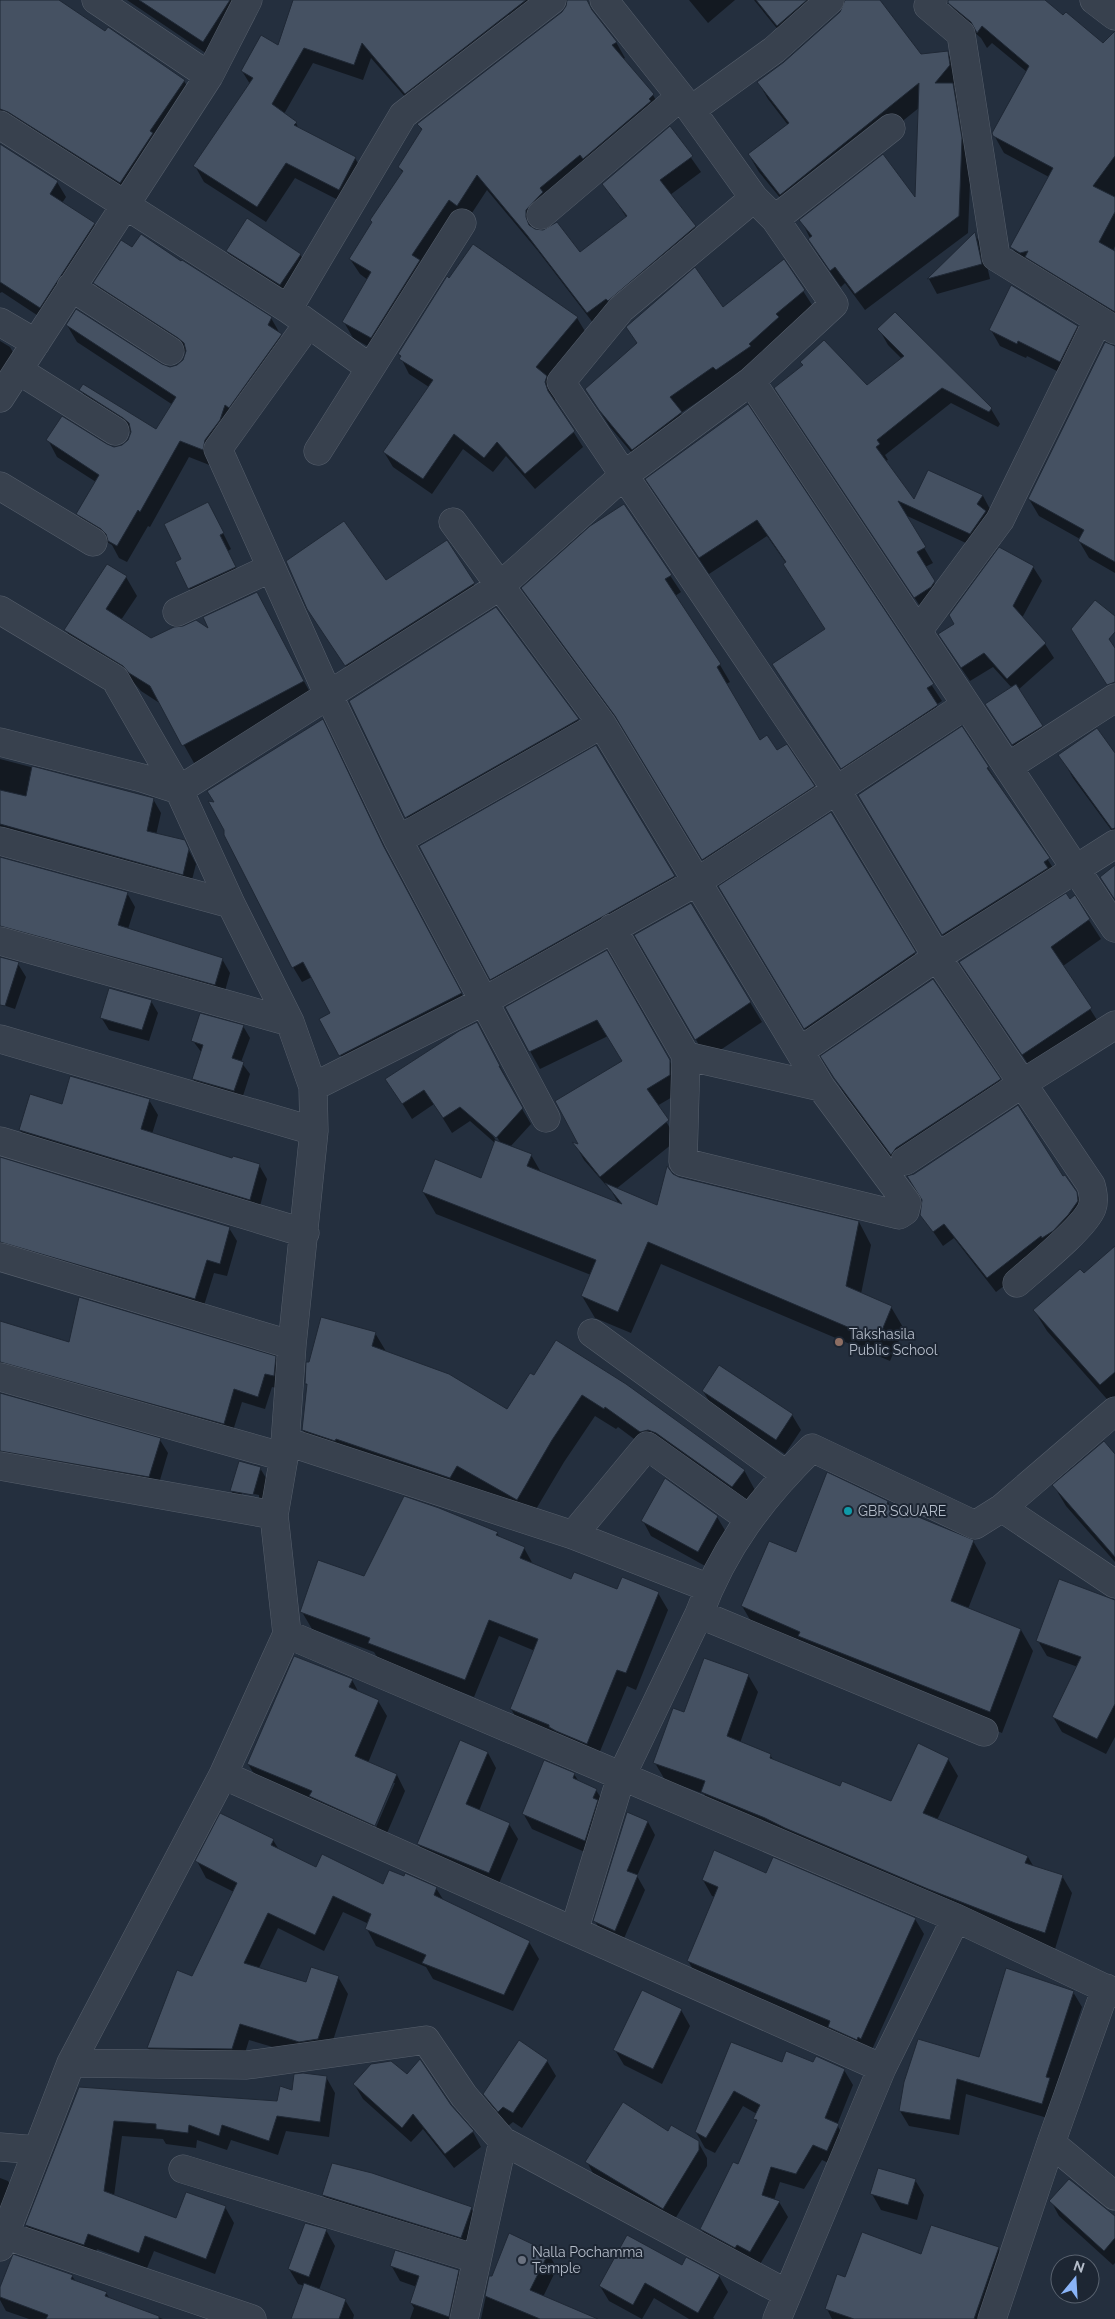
<svg xmlns="http://www.w3.org/2000/svg" width="1115" height="2319" viewBox="0 0 1115 2319" font-family="Raleway,sans-serif">
  <style>
    .shadow { fill: #0007; fill-rule: evenodd }
    .building { fill: #455162; stroke: #1f2835 }
    .lines { fill: none; stroke-linecap: round; stroke-linejoin: round }
    .minor-casing { stroke: #565f6c; stroke-width: 29 }
    .minor { stroke: #38414e; stroke-width: 28 }
    .education-dot { fill: #8d6e63; stroke: #1d2633; stroke-width: 2 }
    .culture-dot { fill: #0f9aa8; stroke: #1d2633; stroke-width: 2 }
    .worship-dot { fill: #6b7280; stroke: #1d2633; stroke-width: 2 }
    .labels { text-anchor: middle; stroke-width: 4; stroke-linejoin: round; paint-order: stroke }
    .poi-label { font-size: 14px; fill: #b4bcc9; stroke: #1d2633; text-anchor: start }
  </style>
  <rect width="100%" height="100%" fill="#242f3e"/>
  <path class="shadow" d="M0 0H54L184 81 193 96 129 197 0 129Z
    M127 0H241L213 58Z
    M295 0H560L415 108 371 58 363 80 313 63 284 114 296 123 299 129 355 158 364 174 348 205 295 178 266 222 204 182 195 166 250 84 242 71 279 47Z
    M561 0H585L616 42 625 58 623 59 653 95 662 111 535 226 534 231 580 254 627 218 604 184 670 128 701 172 670 195 695 227 704 243 597 328 538 251 487 190 380 353 353 338 344 322 368 280 360 274 350 259 403 173 399 167 422 131 419 125 563 13 568 1Z
    M689 0H735L708 23Z
    M754 0H878L921 55 947 52 957 69 959 82 954 88 962 102 971 156 968 233 865 310 845 283 841 287 819 256 801 220 916 200 920 107 791 211 759 172 749 155 788 125 768 99 758 82 785 63 841 12 845 2 837 1 788 42Z
    M919 0H1043L1103 45 1115 50V246L1113 251 1115 252V322L1022 264 1012 247 1049 177 1004 153 994 135 1027 72 992 43 987 48 981 38 960 20 950 2Z
    M0 145 57 182 66 197 62 203 94 224 103 239 49 323 2 292 0 293Z
    M975 234 983 248 990 279 937 294 929 279Z
    M474 246 577 318 586 333 547 379 555 393V403L583 447 535 489 506 456 493 472 463 449 432 494 393 467 384 452 429 387 409 374 399 354Z
    M132 249 181 263 271 318 290 351 212 466 189 457 150 527 148 526 127 562 119 558 112 545 87 530 78 514 96 482 57 457 48 440 114 448 122 446 129 440 132 433 90 406 81 390 157 431 173 405 77 342 67 325 170 368 177 366 184 361 187 353 104 299 95 283Z
    M227 251 300 254 309 270 289 300 236 266Z
    M783 260 814 308 727 387 724 384 681 413 691 430 643 466 610 427 586 390 638 345 628 328 723 308Z
    M1077 326 1086 342 1069 377 1027 356 1026 358 1000 346 991 330Z
    M879 329 991 409 1000 424 998 427 951 403 885 455 888 460 885 461 915 501 928 471 983 496 991 511 979 549 905 515 933 563 925 567 943 598 924 612 785 404 804 366 801 363 867 387 902 359 888 345Z
    M0 341 10 347 19 363 0 395Z
    M1115 349V573L1089 558 1079 541 1080 539 1039 516 1029 499Z
    M747 406 942 701 936 705 946 722 851 784 783 680 826 630 786 563 767 536 709 574 647 479Z
    M624 506 681 592 675 596 720 665 730 682 726 684 760 741 776 752 814 786 823 803 713 876 627 733 533 605 523 588Z
    M216 519 231 549 228 551 244 583 198 604 176 563 183 559Z
    M447 542 485 602 357 684 308 608 385 581Z
    M107 565 126 577 137 596 121 620 151 640 211 632 267 612 314 700 194 763 161 704 141 691 135 684 76 648 66 630Z
    M1033 567 1042 581 1022 618 1045 644 1054 658 1018 690 1051 742 1022 760 987 705 1012 688 993 667 970 681 948 649 956 625Z
    M496 609 578 720 588 737 416 835 350 701Z
    M962 728 1057 874 952 950 868 811Z
    M331 736 392 864 470 1009 349 1071 321 1019 331 1014 312 977 302 982 293 967 225 830 216 804Z
    M596 747 684 893 501 995 491 979Z
    M1060 755H1115V835L1073 778Z
    M0 759 153 799 161 813 156 835 184 841 196 864 190 888 0 841Z
    M831 814 927 974 817 1049 732 907Z
    M0 858 127 893 135 907 128 929 222 959 230 973 223 998 0 941Z
    M1074 897 1101 939 1063 966 1102 1028 1034 1073 961 962Z
    M691 904 762 1022 707 1059 636 935Z
    M606 952 680 1079 679 1093 657 1106 677 1140 616 1189 658 1207 672 1175 679 1178 859 1222 871 1245 861 1294 891 1307 904 1329 890 1361 661 1264 631 1333 595 1318 582 1296 591 1275 436 1214 423 1192 482 1180 495 1143 470 1121 452 1133 434 1104 412 1119 387 1079 485 1039 508 1081 506 1082 531 1124 510 1147 531 1155 542 1174 619 1204 612 1192 584 1160 575 1144 580 1146 623 1062 608 1036 540 1069 506 1008ZM494 1132 500 1142H497L491 1133Z
    M0 959 18 964 26 977 15 1009 0 1004Z
    M151 1001 158 1013 149 1041 109 1030 101 1017Z
    M243 1026 250 1038 241 1062 250 1074 241 1102 200 1090 193 1079 202 1053 193 1041Z
    M822 1056 1000 1080 1010 1098 902 1172 846 1097Z
    M149 1100 158 1115 152 1134 233 1160 259 1165 267 1179 258 1214 29 1145 20 1130 63 1106Z
    M0 1159 229 1228 237 1241 227 1276 214 1273 202 1312 0 1257Z
    M1062 1178 1076 1192 1085 1208 1050 1250 996 1292 954 1238 943 1246 921 1214Z
    M1115 1248V1404L1113 1406 1047 1331 1034 1310 1084 1275Z
    M0 1322 70 1344 275 1357 283 1371 281 1389 272 1387 265 1409 242 1402 231 1437 0 1377Z
    M375 1333 387 1353 507 1411 534 1377 626 1385 744 1470 756 1492 744 1508 653 1453 618 1427 616 1429 595 1416 564 1462 529 1521 315 1451 303 1430 308 1386 306 1384Z
    M703 1391 792 1415 801 1430 785 1454 712 1406Z
    M0 1394 160 1440 168 1453 157 1490 0 1466Z
    M1115 1456V1562L1066 1506 1054 1486Z
    M260 1468 269 1483 261 1510 240 1506 231 1491ZM242 1492 259 1495V1498L242 1495Z
    M888 1502 890 1506 973 1541 986 1563 968 1609 1021 1630 1033 1651 1002 1733 812 1657 755 1628 742 1606 797 1554Z
    M438 1509 497 1533 500 1538 524 1548 534 1566 571 1581 618 1591 658 1593 668 1610 636 1690 627 1686 596 1761 521 1726 511 1709 535 1651 499 1636 474 1697 379 1660 374 1652 312 1629 302 1612 365 1577Z
    M717 1517 726 1532 707 1567 651 1536 643 1521Z
    M1115 1601V1737L1106 1754 1062 1732 1053 1717 1078 1667 1047 1656 1038 1641Z
    M748 1675 758 1692 740 1743 770 1755 774 1761 840 1787 892 1802 948 1759 958 1776 937 1820 1028 1857 1035 1869 1062 1876 1072 1893 1055 1949 713 1809 704 1794 665 1780 655 1763 685 1714Z
    M352 1680 359 1693 378 1701 387 1716 368 1763 397 1775 405 1791 384 1840 257 1779 248 1764ZM392 1783H395L374 1832 372 1831Z
    M488 1753 496 1768 479 1811 509 1824 518 1839 497 1888 427 1859 418 1844Z
    M574 1774 579 1782 596 1790 605 1805 594 1856 532 1829 523 1813Z
    M648 1822 655 1835 637 1876 645 1890 622 1943 602 1934 595 1921Z
    M273 1840 279 1850 316 1868 384 1885 436 1888 444 1901 529 1942 539 1959 513 2011 433 1979 426 1967 376 1946 367 1929 369 1924 343 1912 324 1951 278 1928 259 1968 307 1983 338 1977 348 1994 328 2056 310 2058 249 2040 241 2066 158 2065 148 2048 177 1972 193 1978 234 1892 206 1878 197 1861Z
    M767 1874 915 1919 924 1934 870 2054 697 1976 688 1961 715 1897 712 1896 703 1880Z
    M1073 1992 1082 2007 1055 2089 1058 2094 1051 2119 966 2094 959 2135 909 2126 900 2111 980 2059Z
    M681 2010 690 2026 662 2084 624 2065 615 2050Z
    M731 2043 783 2064 814 2063 844 2070 853 2085 837 2125 847 2141 835 2166 822 2160 804 2189 780 2182 774 2200 779 2202 788 2217 759 2266 710 2244 701 2229 738 2166 757 2123 755 2119 757 2114 743 2106 715 2153 705 2148 696 2132Z
    M547 2061 556 2076 522 2128 513 2122 508 2126 493 2110 484 2094Z
    M407 2076 450 2106 473 2132 481 2147 454 2168 423 2129 411 2142 363 2099 354 2084Z
    M326 2077 335 2093 329 2137 286 2131 278 2155 231 2140 227 2150 197 2140 196 2148 166 2144 163 2139 122 2136 114 2196 177 2220 225 2207 234 2223 215 2274 154 2251 147 2268 97 2249 93 2260 35 2241 26 2225 79 2088 278 2102Z
    M668 2132 698 2142 707 2158V2166L672 2224 595 2177 587 2162Z
    M0 2178 8 2181 17 2195 0 2239Z
    M915 2180 924 2195 917 2220 881 2210 872 2194Z
    M323 2195 471 2208 480 2224 469 2252 332 2210Z
    M1051 2201 1115 2219V2263L1113 2265 1059 2216Z
    M326 2230 335 2246 319 2290 345 2300 354 2315 353 2319H293L305 2286 298 2284 289 2269Z
    M998 2248 1007 2263 988 2319H832L827 2309 845 2278 922 2256Z
    M548 2253 557 2268 543 2297 573 2319H481L490 2277Z
    M391 2265 458 2271 467 2286 460 2319H410L414 2308 411 2303 417 2287 400 2281Z
    M683 2267 719 2276 728 2292 713 2318 715 2319H689L654 2298 642 2319 609 2301 600 2286Z
    M72 2276 76 2282 106 2293 110 2299 163 2319H29L6 2311 0 2300V2291Z"/>
  <path class="building" d="M0 0H59L105 31 108 27 185 80 150 131 153 133 120 183 8 112 0 109Z
    M139 0H230L203 42Z
    M293 0H526L405 94 362 43 354 65 304 48 272 104 297 122 294 125 356 157 339 190 286 163 257 207 193 166 253 78 241 71 261 35 278 45Z
    M567 0H587L592 10 617 42 612 45 654 94 649 99 651 101 583 159 580 155 540 188 543 192 526 210V217L529 225 535 229 543 230 557 222 580 252 627 216 602 184 670 126 693 156 660 180 696 226 608 301 606 299 587 313 527 235 477 175 457 206 449 200 412 255 420 260 371 338 342 322 371 272 349 259 372 222 370 220 403 171 398 167 422 129 417 124 562 12 566 6Z
    M756 0H807L777 26Z
    M845 0H880L921 54 948 51 950 65 935 83H953L962 138 959 216 855 294 835 267 830 271 808 239 812 236 799 220 883 154 915 197 919 83 780 195 748 154 789 123 757 82 784 62 840 12Z
    M948 0H1045L1063 15 1066 12 1103 43 1115 31V156L1093 186 1115 197V212L1099 242 1115 251V312L1025 257 1028 251 1020 253 1010 247 1053 168 993 136 992 133 1029 66 982 26 977 33 971 22 948 3Z
    M0 144 58 181 50 194 95 223 40 308 0 282Z
    M247 218 301 254 280 285 226 251Z
    M975 232 982 264 927 279Z
    M141 234 181 261 182 260 272 317 268 325 282 334 229 408 225 405 220 420 205 440 203 450 180 441 140 512 138 510 117 546 108 541 106 534 101 529 76 514 99 475 46 440 62 416 107 444 114 447 122 445 128 440 131 432 129 423 123 418 79 390 83 384 156 429 176 397 66 325 76 309 162 364 170 367 177 365 183 360 186 351 184 343 178 338 93 283 121 240 132 247Z
    M473 244 578 317 536 367 547 376 545 382 548 391 575 431 525 474 497 442 484 458 454 434 423 479 383 452 433 380 399 359 401 356 398 354 447 276 449 278Z
    M784 259 805 290 776 314 779 317 749 344 751 346 716 370 713 367 670 397 682 412 632 450 599 410 585 389 637 343 626 327 695 267 723 307Z
    M1011 285 1078 326 1060 362 1018 341 1017 344 989 330Z
    M895 312 992 408 989 412 942 388 877 440 880 444 876 447 914 499 928 470 983 495 977 504 986 511 970 534 898 501 926 547 917 552 935 581 931 587 914 598 774 388 803 365 800 362 824 340 867 385 904 356 877 329Z
    M1105 342 1115 346V562L1078 541 1084 530 1028 499Z
    M748 404 934 684 927 688 938 705 841 769 772 664 825 629 783 564 786 562 757 520 699 558 645 479Z
    M208 502 224 533 220 535 236 567 188 589 175 562 181 559 164 524Z
    M624 504 672 575 665 579 721 664 717 667 760 740 767 735 777 750 787 744 815 786 702 860 615 716 521 588 590 526Z
    M344 521 386 580 447 540 475 583 345 666 307 609 286 561Z
    M999 547 1034 566 1013 606 1046 643 1007 679 984 653 961 668 938 634 954 624 949 615Z
    M107 564 127 576 106 609 151 638 174 627 183 626 196 620 208 628 203 617 257 592 304 681 182 746 150 686 129 673 123 666 64 630Z
    M1095 600 1115 616V632L1109 639 1115 648V682L1107 685 1071 629Z
    M496 607 579 719 405 818 349 701Z
    M1016 684 1043 726 1012 745 985 704Z
    M323 719 384 847 462 993 339 1056 319 1019 330 1013 303 962 292 968 224 835V830L208 801 214 802 207 791Z
    M962 726 989 767 987 768 1050 858 1044 862 1048 868 942 935 858 795Z
    M1097 728 1115 753V828L1112 829 1058 755Z
    M596 745 675 876 490 980 419 846Z
    M32 766 154 798 147 831 185 840 189 849 183 875 0 824V790L26 796Z
    M831 812 916 952 804 1029 718 886Z
    M0 857 128 892 118 925 223 958 215 985 0 926Z
    M1115 865V900L1100 877Z
    M1066 893 1070 899 1075 895 1090 919 1051 947 1092 1008 1022 1055 959 962Z
    M691 903 751 1002 695 1040 634 935Z
    M607 950 670 1060V1075L647 1089 669 1120 600 1177 572 1142 578 1144 555 1101 622 1061 597 1020 529 1052 505 1007Z
    M0 957 19 962 5 1006 0 1005Z
    M933 979 1001 1079 896 1148 891 1155 834 1078 820 1056Z
    M109 988 152 1000 142 1030 100 1018Z
    M200 1013 244 1025 232 1058 244 1062 234 1091 192 1079 203 1045 191 1041Z
    M477 1022 500 1066H499L523 1108 496 1138 460 1107 443 1118 424 1090 402 1104 385 1079 459 1031Z
    M70 1076 150 1099 141 1129 232 1158 233 1156 260 1164 250 1200 19 1130 30 1094 62 1104Z
    M1018 1105 1063 1176 1065 1175 1077 1192 1078 1201 1068 1215 1053 1231 1042 1238 1041 1236 987 1278 944 1224 933 1232 920 1215 922 1200 907 1176 914 1174Z
    M495 1140 532 1154 527 1166 622 1204 605 1183 657 1205 667 1166 673 1174 679 1177 859 1221 846 1286 892 1306 878 1340 648 1242 618 1312 581 1296 596 1260 422 1192 435 1159 481 1178Z
    M0 1157 230 1227 220 1264 207 1260 195 1299 0 1242Z
    M1115 1246V1372L1100 1385 1033 1310 1080 1269 1084 1273Z
    M79 1297 276 1356 274 1376 265 1374 258 1397 234 1389 224 1424 0 1362V1321L69 1342Z
    M321 1317 376 1332 372 1346 449 1374 507 1409 530 1373 534 1375 556 1340 626 1384 745 1470 732 1487 656 1433 648 1430 640 1432 605 1407 604 1409 582 1395 552 1440 517 1500 457 1466 450 1478 336 1439 335 1441 302 1430 307 1384H305L306 1362H309Z
    M719 1365 793 1414 776 1440 702 1391Z
    M0 1393 161 1438 149 1477 0 1451Z
    M1104 1441 1115 1454V1557L1052 1485Z
    M239 1461 261 1467 253 1495 230 1491Z
    M827 1472 888 1501 887 1504 974 1540 951 1601 1021 1629 990 1712 798 1636 800 1632 741 1606 769 1541 796 1552Z
    M665 1478 718 1516 698 1552 641 1521Z
    M404 1496 439 1508 498 1532 496 1535 525 1547 520 1558 571 1579 574 1572 617 1589 622 1577 659 1592 626 1673 617 1670 587 1744 556 1731 549 1727V1725L510 1709 538 1639 489 1620 465 1680 368 1643 370 1638 300 1612 318 1560 364 1576Z
    M1059 1579 1115 1600V1704L1097 1739 1052 1717 1081 1657 1036 1641Z
    M294 1656 353 1679 349 1687 379 1700 355 1756 397 1774 375 1826 309 1796 312 1791 247 1764Z
    M704 1658 749 1674 727 1736 771 1754 770 1758 840 1786 842 1781 891 1801 918 1743 949 1758 923 1813 1028 1856 1025 1863 1063 1875 1045 1933 1015 1923 928 1889 785 1828 765 1818 701 1792 705 1781 653 1763 673 1708 684 1712Z
    M460 1740 488 1752 466 1804 510 1823 489 1873 417 1844Z
    M544 1760 575 1773 573 1778 597 1789 593 1798 598 1800 585 1841 522 1814Z
    M627 1812 648 1821 627 1871 638 1875 615 1931 593 1921Z
    M220 1813 274 1839 271 1845 316 1867 322 1854 383 1884 389 1870 404 1876 405 1873 437 1887 434 1895 530 1941 504 1995 422 1963 426 1955 365 1929 371 1914 333 1896 315 1935 268 1913 244 1963 306 1982 311 1967 339 1976 318 2039 299 2042 240 2024 232 2049 147 2048 177 1970 192 1976 237 1883 195 1861Z
    M714 1850 766 1873 773 1857 916 1918 861 2039 858 2037 857 2040 828 2027 830 2021 687 1961 718 1887 702 1880Z
    M1006 1968 1074 1991 1046 2077 1050 2078 1042 2104 957 2079 950 2120 899 2111 904 2082 918 2039 979 2057Z
    M642 1990 682 2009 653 2069 613 2050Z
    M519 2040 548 2060 513 2113 503 2107 498 2112 483 2094Z
    M731 2042 782 2062 786 2051 813 2062 816 2056 845 2069 825 2118 839 2124 827 2151 813 2145 796 2174 771 2167 762 2195 780 2201 750 2252 737 2245 735 2248 700 2229 733 2162 738 2164 757 2120 753 2119 760 2105 734 2091 706 2138 695 2132Z
    M420 2059 451 2105 474 2131 445 2154 413 2114 402 2128 353 2084 371 2064 391 2061 407 2074Z
    M303 2073 327 2076 320 2122 277 2116 269 2141 222 2125 219 2136 189 2125 188 2133 156 2129V2124L114 2121 104 2191 176 2218 186 2192 226 2206 206 2259 145 2236 139 2253 88 2234 84 2245 25 2225 79 2087 277 2101 280 2086 292 2090 294 2074Z
    M623 2102 668 2131 671 2125 699 2141V2150L663 2209 585 2162Z
    M332 2163 372 2173 472 2207 461 2238 322 2195Z
    M878 2168 916 2179 908 2205 870 2194Z
    M1069 2179 1115 2216V2238L1104 2251 1049 2201Z
    M305 2223 327 2229 309 2277 288 2269Z
    M931 2225 999 2247 974 2319H854L825 2309 837 2274 845 2277 862 2232 921 2254Z
    M509 2233 549 2252 530 2290 598 2319H540L485 2296 489 2276H492Z
    M627 2235 682 2265 686 2257 720 2275 698 2313 645 2283 633 2305 599 2286Z
    M395 2250 459 2270 449 2317 410 2303 419 2276 390 2266Z
    M13 2254 73 2275 71 2279 107 2292 105 2296 159 2316V2319H46L48 2315 0 2297V2287Z
    M304 2283 346 2299 339 2319H291Z"/>
  <g class="lines">
    <defs>
      <path id="minor" d="M96 0 209 76
        M933 0 928 6 961 34 996 257 1115 330
        M1094 0 1115 16
        M691 110 774 50 830 0
        M0 125 288 309 370 368
        M754 198 621 309 561 382 837 791 937 957 1091 1185C1093 1192 1095 1200 1092 1208 1085 1227 1035 1267 1017 1283
        M541 215 679 98
        M775 219 891 128
        M71 287 170 351
        M288 309 403 115 552 0
        M0 322 36 343
        M308 324 218 449 328 694 398 840 546 1118
        M18 370 115 431
        M751 381 1115 928
        M0 398 209 76 248 0
        M318 451 462 223
        M0 486 93 542
        M453 522 602 724 821 1087 907 1203 905 1211 899 1215 683 1162 686 1056 612 928
        M0 610 115 679 179 790 231 904 290 1022 313 1087 314 1131 292 1345 284 1457 274 1515 287 1634 223 1775 71 2063 0 2247
        M177 612 271 568
        M918 631 1000 520 1098 320
        M0 742 142 778 179 790 500 586 623 476 751 381 834 304 775 219 754 198 691 110 604 0
        M1009 766 1115 698
        M398 840 602 724
        M0 841 231 904
        M0 941 290 1022
        M0 1039 314 1131
        M800 1051 937 957 1115 844
        M686 1056 821 1087
        M313 1087 484 1001 698 881 966 705
        M0 1141 305 1233
        M905 1161 1023 1083 1115 1025
        M0 1257 292 1345
        M592 1333 785 1474
        M0 1377 284 1457
        M285 1441 573 1535 709 1588
        M0 1466 274 1515
        M1002 1508 1115 1584
        M573 1535 647 1446 748 1518
        M699 1614 984 1732
        M287 1634 956 1918 1115 1993
        M223 1775 882 2068
        M574 1931 621 1777 699 1614C724 1547 762 1497 812 1448L975 1525 1002 1508 1115 1411
        M71 2063 247 2065 426 2040 464 2096 503 2141 786 2293
        M1051 2143 1115 2196
        M0 2147 37 2150
        M183 2169 477 2259
        M5 2235 252 2319
        M464 2319 503 2141
        M777 2319 882 2068 956 1918
        M992 2319 1051 2143 1106 1988"/>
    </defs>
    <use href="#minor" class="minor-casing"/>
    <use href="#minor" class="minor"/>
  </g>
  <circle class="education-dot" cx="839" cy="1342" r="5"/>
  <circle class="culture-dot" cx="848" cy="1511" r="5"/>
  <circle class="worship-dot" cx="522" cy="2260" r="5"/>
  <g class="labels">
    <g class="poi-label">
      <text x="849" y="1339">Takshasila<tspan x="849" dy="16">Public School</tspan></text>
      <text x="858" y="1516">GBR SQUARE</text>
      <text x="532" y="2257">Nalla Pochamma<tspan x="532" dy="16">Temple</tspan></text>
    </g>
  </g>
  <g transform="translate(1075 2279) rotate(18)"><circle r="24" fill="#1d2633" stroke="#59626f"/>
  <path d="M0-4L9 19L0 12L-9 19Z" fill="#8ab4f8"/>
  <text y="-8" font-size="14" font-weight="bold" text-anchor="middle" fill="#b4bcc9">N</text>
  </g>
</svg>
